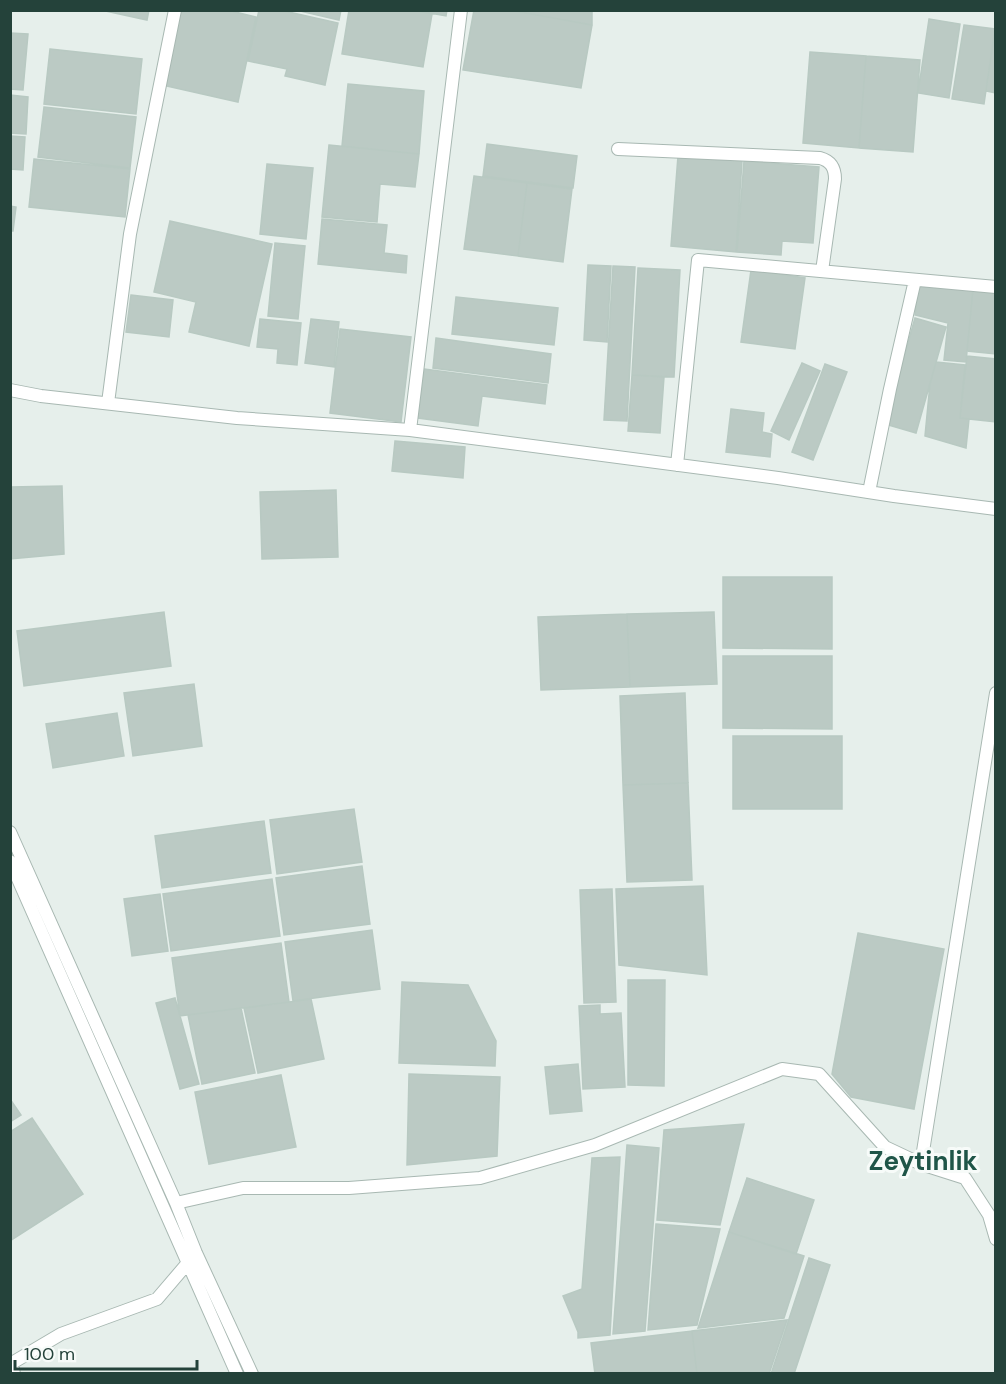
<svg xmlns="http://www.w3.org/2000/svg" width="1006" height="1384" viewBox="0 0 1006 1384" font-family="'DM Sans',sans-serif">
  <style>
    .building { fill: #bbcac4; stroke: #b8c9c2; stroke-width: 1.5 }
    .lines { fill: none; stroke-linecap: round; stroke-linejoin: round }
    .minor-casing { stroke: #a8b8b2; stroke-width: 14 }
    .minor { stroke: #fff; stroke-width: 12 }
    .labels { text-anchor: middle; stroke-width: 6; stroke-linejoin: round; paint-order: stroke }
    .district-label { font-size: 26px; font-weight: bold; fill: #1f5548; stroke: #f7fbf9 }
  </style>
  <rect width="100%" height="100%" fill="#e6efeb"/>
  <path class="building" d="M101 10H149L147 20Z
    M178 10H227L256 17 238 102 162 85Z
    M259 10H280L338 23 325 85 285 76 287 69 248 61Z
    M296 10H341L339 20Z
    M349 10H413L432 14 423 67 342 54Z
    M413 10H447L446 16Z
    M474 10H509L592 25 581 88 463 70Z
    M509 10H592V25Z
    M929 19 960 24 949 98 918 93Z
    M964 25 995 29 984 104 952 99Z
    M995 29 996 30V93L986 91Z
    M10 33 28 34 23 90 10 89Z
    M50 49 142 59 136 114 44 104Z
    M810 52 866 56 859 148 803 143Z
    M866 56 920 60 913 152 859 148Z
    M348 84 424 91 419 154 342 146Z
    M10 95 28 97 26 134 10 133Z
    M44 107 136 117 130 168 38 157Z
    M10 136 25 137 23 170 10 169Z
    M487 144 577 156 573 188 483 176Z
    M329 145 419 154 415 187 380 184 377 222 322 217Z
    M678 156 742 161 736 252 671 246Z
    M34 159 130 169 125 217 29 207Z
    M744 161 819 167 813 243 782 241 781 255 737 252Z
    M267 164 313 168 306 239 260 234Z
    M474 176 527 183 518 256 464 249Z
    M527 183 572 189 563 262 518 256Z
    M10 206 16 207 13 231H10Z
    M322 219 387 225 384 253 407 256 406 273 318 264Z
    M170 221 272 244 249 346 189 332 196 302 154 292Z
    M275 243 305 246 298 319 268 316Z
    M588 265 611 266 607 342 584 340Z
    M613 266 635 267 627 421 604 420Z
    M638 268 680 270 674 377 632 375Z
    M751 270 805 278 795 349 741 342Z
    M918 284 973 289 966 362 944 360 948 323 915 315Z
    M973 289 996 292V354L967 351Z
    M131 295 173 300 169 337 126 332Z
    M456 297 558 308 554 345 452 334Z
    M915 318 946 327 916 433 885 424Z
    M260 319 301 323 297 365 277 363 278 349 257 347Z
    M311 319 339 322 334 367 305 363Z
    M340 329 411 337 401 422 330 413Z
    M436 338 551 354 548 383 433 368Z
    M967 356 996 359V422L960 418Z
    M936 362 965 365 960 418 969 419 966 448 925 436 930 384Z
    M802 363 820 371 789 440 771 431Z
    M825 364 847 372 813 460 792 452Z
    M424 369 547 385 545 404 482 396 478 426 418 418Z
    M632 375 664 377 660 433 628 431Z
    M731 409 764 413 762 432 772 434 770 457 726 452Z
    M395 441 465 447 463 478 392 471Z
    M62 486 64 554 10 559V487Z
    M336 490 338 557 262 559 260 492Z
    M723 577H832V649L723 648Z
    M164 612 171 666 24 686 17 631Z
    M714 612 717 684 630 687 627 614Z
    M627 614 630 687 541 690 538 617Z
    M723 656H832V729L723 728Z
    M194 684 202 746 133 756 124 693Z
    M685 693 688 783 623 785 620 696Z
    M117 713 124 756 53 768 46 724Z
    M733 736H842V809H733Z
    M688 783 692 880 627 882 623 785Z
    M354 809 362 862 277 874 270 820Z
    M264 821 271 873 162 888 155 836Z
    M362 866 370 924 284 935 276 878Z
    M272 879 280 936 171 951 163 894Z
    M703 886 707 975 619 965 616 889Z
    M612 889 616 1002 584 1003 580 890Z
    M160 894 168 951 132 956 124 899Z
    M372 930 380 989 293 1001 285 942Z
    M858 933 944 949 914 1109 851 1097 832 1074Z
    M281 943 289 1002 180 1016 172 958Z
    M628 980H665L664 1086 628 1085Z
    M402 982 468 985 496 1041 495 1066 399 1063Z
    M175 998 199 1084 180 1089 156 1003Z
    M311 999 324 1059 258 1073 244 1008Z
    M600 1005V1014L621 1013 625 1087 583 1089 579 1006Z
    M241 1008 255 1073 202 1084 188 1015Z
    M578 1064 582 1111 550 1114 545 1067Z
    M409 1074 500 1077 497 1156 407 1165Z
    M281 1075 296 1147 209 1164 195 1092Z
    M10 1099 21 1115 10 1122Z
    M32 1118 83 1194 10 1241V1132Z
    M744 1124 720 1225 657 1220 664 1130Z
    M627 1145 659 1148 645 1331 613 1334Z
    M620 1157 610 1335 578 1338V1332L563 1296 582 1289 592 1158Z
    M747 1178 814 1200 796 1254 729 1232Z
    M656 1224 720 1229 697 1325 648 1330Z
    M729 1232 804 1256 784 1318 698 1328Z
    M809 1258 830 1265 794 1374H771Z
    M787 1320 769 1374H697L692 1331Z
    M692 1331 697 1374H595L591 1343Z"/>
  <g class="lines">
    <defs>
      <path id="minor" d="M618 149 820 158C831 161 835 168 835 179L822 271
        M10 390 41 396 237 418 410 430 778 478 894 496 996 509
        M108 403 130 234 175 10
        M410 430 461 10
        M677 465 698 260 996 287
        M869 492 890 389 915 280
        M10 832 176 1203 196 1253 252 1374
        M10 861 237 1374
        M921 1164 996 693
        M176 1203 243 1188H349L480 1178 595 1145 782 1069 819 1074 885 1147 921 1164 965 1178 989 1215 996 1239
        M14 1374 12 1363 61 1334 157 1299 192 1258"/>
    </defs>
    <use href="#minor" class="minor-casing"/>
    <use href="#minor" class="minor"/>
  </g>
  <g class="labels">
    <g class="district-label">
      <text x="923" y="1170">Zeytinlik</text>
    </g>
  </g>
  <rect width="1006" height="1384" fill="none" stroke="#24423a" stroke-width="24"/>
  <path d="M15 1360v9h182v-9" fill="none" stroke="#24423a" stroke-width="3"/>
  <text x="24" y="1360" font-size="18" fill="#24423a" stroke="#f7fbf9" stroke-width="4.5" paint-order="stroke">100 m</text>
</svg>
